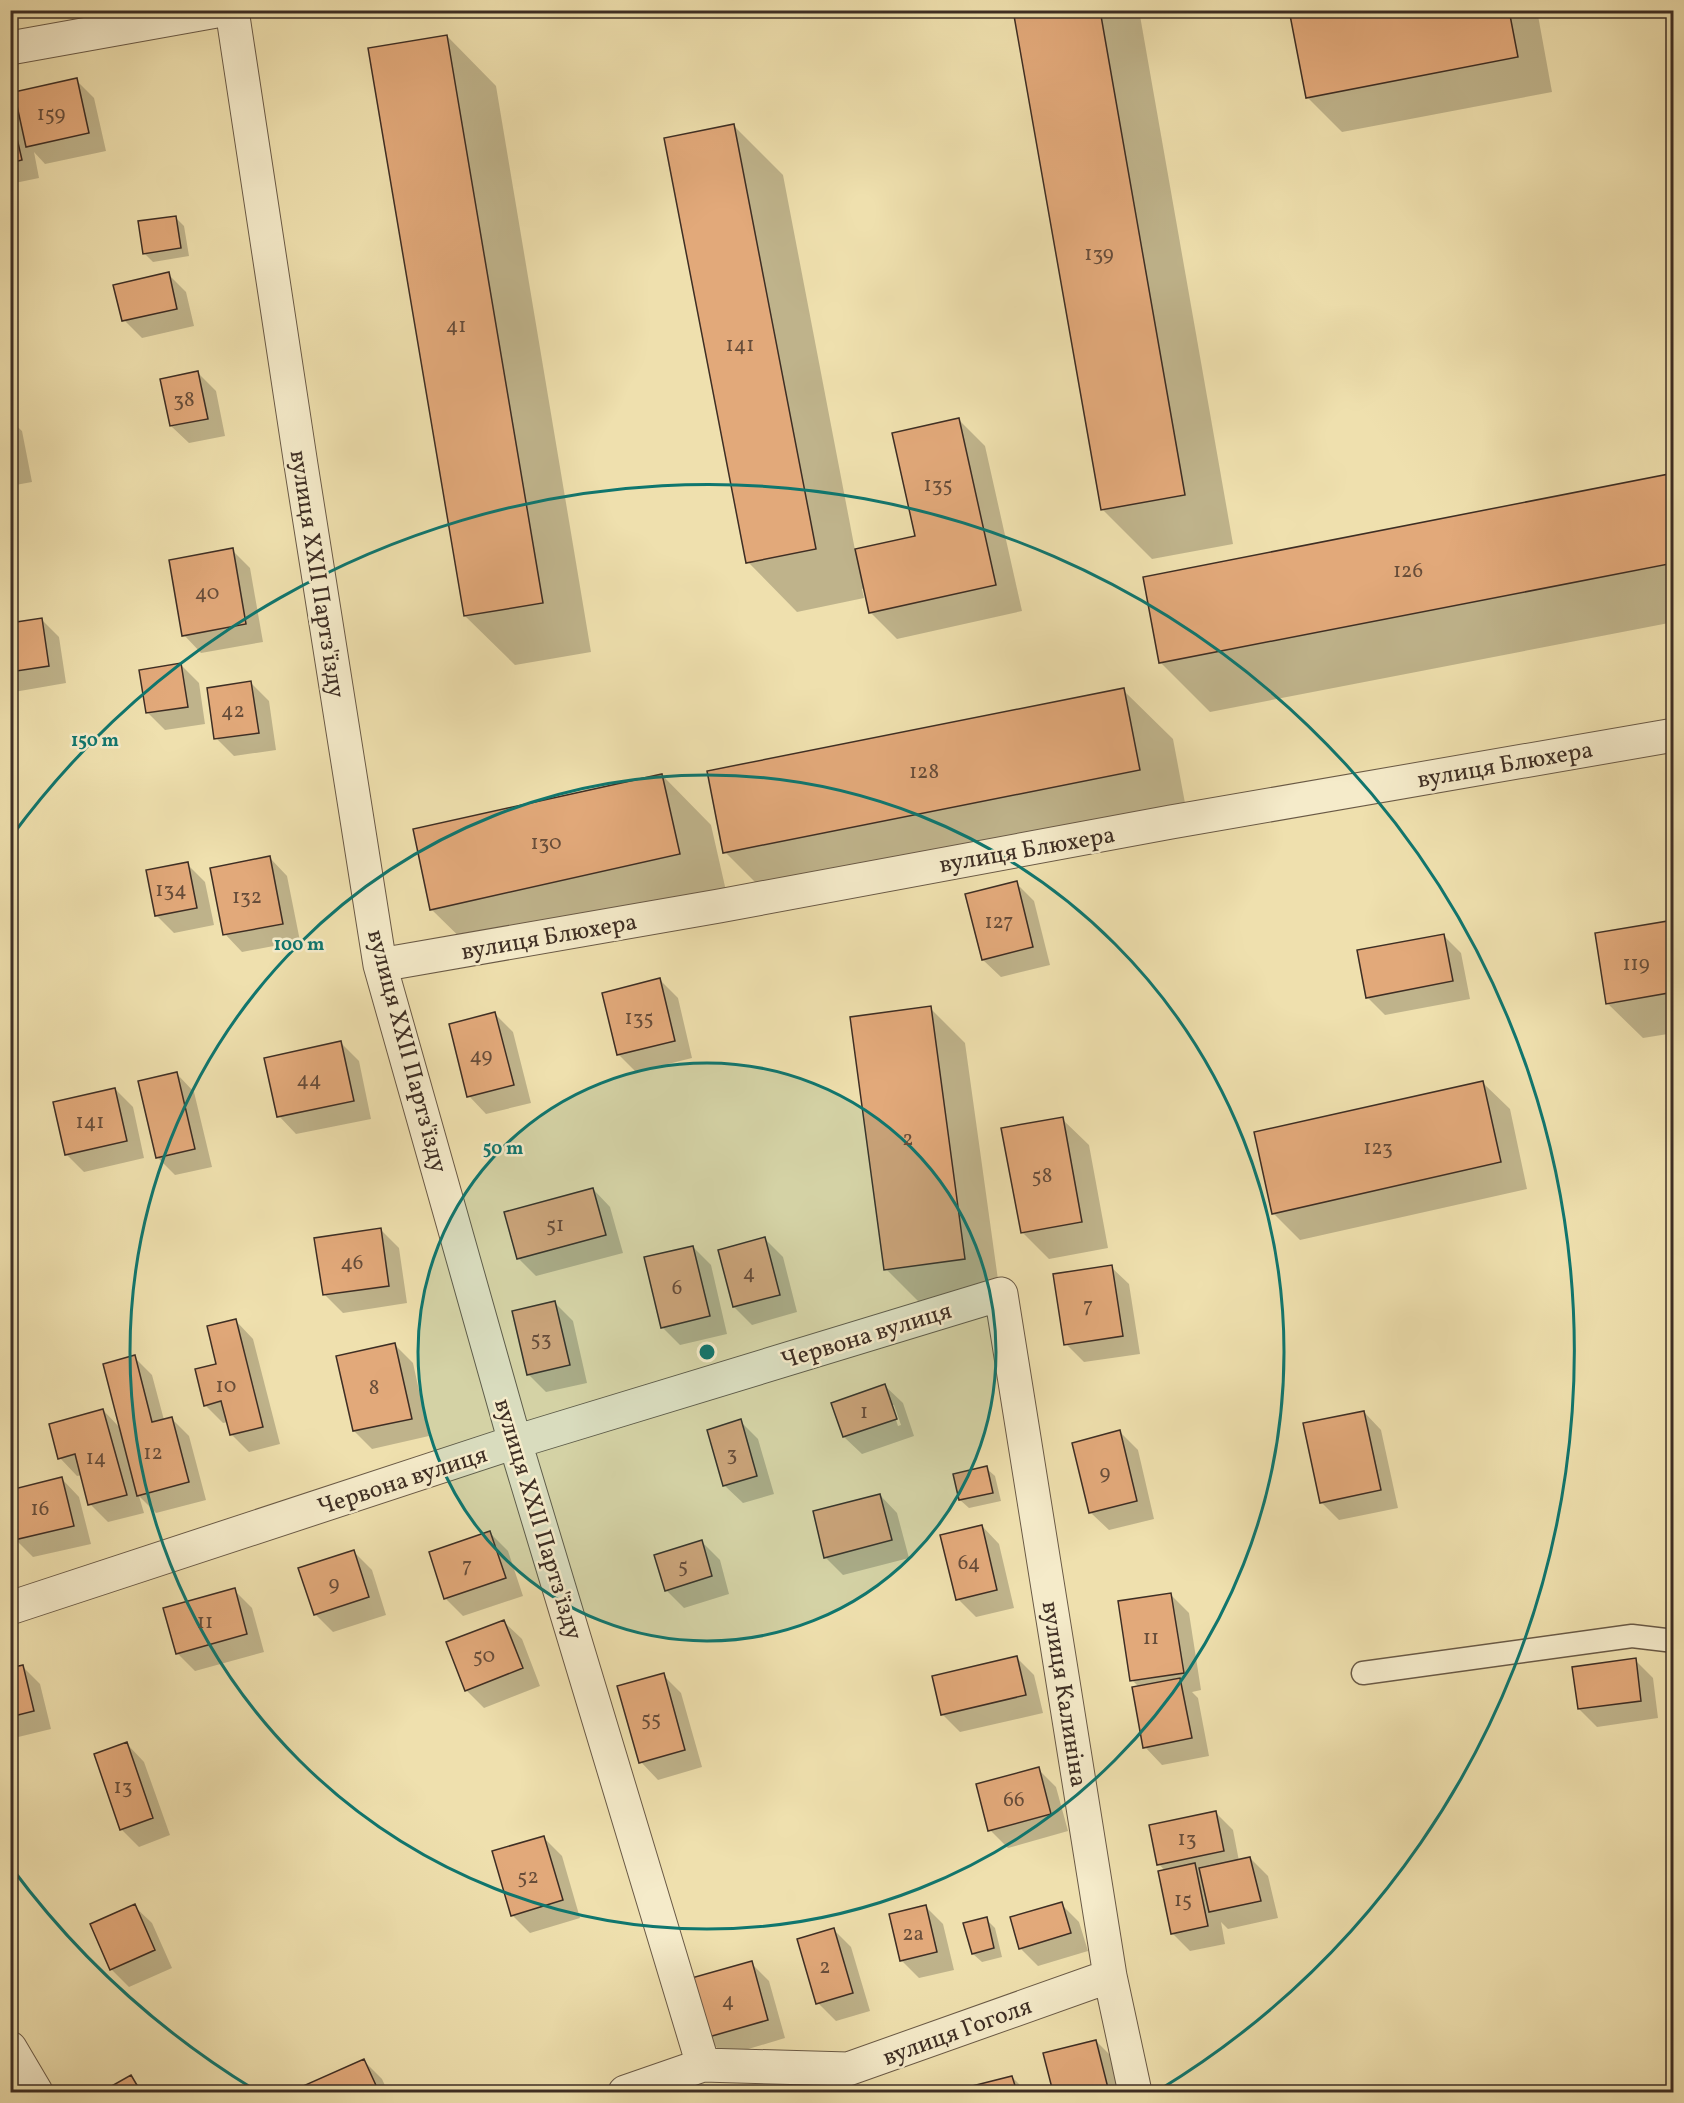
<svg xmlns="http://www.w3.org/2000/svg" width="1684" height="2103" viewBox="0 0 1684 2103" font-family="Vollkorn,serif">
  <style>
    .shadow { fill: #0003; fill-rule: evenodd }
    .building { fill: #e2a97a; stroke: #3e2e24; stroke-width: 1.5 }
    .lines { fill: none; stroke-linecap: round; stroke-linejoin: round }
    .lane-casing { stroke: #6a5a46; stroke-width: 25 }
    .street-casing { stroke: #6a5a46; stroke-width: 35 }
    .lane { stroke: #f5ebca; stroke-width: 22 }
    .street { stroke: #f5ebca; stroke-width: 33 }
    .ring { fill: none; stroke: #0f766e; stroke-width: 3 }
    .labels { text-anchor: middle; stroke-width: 5; stroke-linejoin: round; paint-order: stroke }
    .number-label { font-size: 21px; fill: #674d3a }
    .street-label { font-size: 24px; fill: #3e2e24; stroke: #f5ebca }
    .centre { fill: #0f766e; stroke: #f5ebca; stroke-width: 3 }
    .ring-label { font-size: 18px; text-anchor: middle; font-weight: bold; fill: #0f766e; stroke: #f5ebca; stroke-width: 5; stroke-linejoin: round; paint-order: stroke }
  </style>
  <rect width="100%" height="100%" fill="#efe0ae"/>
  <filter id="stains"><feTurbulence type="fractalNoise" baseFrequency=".00333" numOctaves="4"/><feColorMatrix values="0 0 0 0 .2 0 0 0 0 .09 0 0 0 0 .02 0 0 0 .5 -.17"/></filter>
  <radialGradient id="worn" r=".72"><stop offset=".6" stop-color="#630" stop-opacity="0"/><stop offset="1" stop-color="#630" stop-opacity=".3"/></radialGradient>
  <path class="shadow" d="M1015 10H1139L1233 544 1152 559 1103 510Z
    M1291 10H1537L1552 92 1342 132 1307 97Z
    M447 36 496 86 591 652 515 665 465 616Z
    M76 80 94 98 106 151 45 164 34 152 39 178 10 184V102L20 111Z
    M734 126 783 175 855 550 916 537 958 419 985 446 1022 611 897 639 870 612 865 588 862 589 864 598 797 612 748 562Z
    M175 217 184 226 189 256 153 262 144 253Z
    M168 274 186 292 194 326 142 338 124 320Z
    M198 373 216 391 225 436 189 443 171 426Z
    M10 420 22 431 32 482 10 486Z
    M1674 475V622L1210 712 1161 663 1144 578Z
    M232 550 250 568 263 642 201 653 184 635Z
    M41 619 59 637 66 683 14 692 10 688V624Z
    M181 665 199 683 205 724 165 730 148 713Z
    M251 683 269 701 276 750 234 756 216 738Z
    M1123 690 1173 739 1188 819 774 901 725 852Z
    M662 775 711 825 729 904 481 958 431 909Z
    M270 858 287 876 300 941 242 952 225 934Z
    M187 864 205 882 214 925 174 933 156 915Z
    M1016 883 1034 901 1050 965 1001 977 983 960Z
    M1674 921V1033L1643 1038 1607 1003Z
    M1443 935 1461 953 1470 999 1385 1015 1367 997Z
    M660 980 678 998 692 1058 636 1072 618 1054Z
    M930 1008 965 1043 1000 1294 921 1304 886 1269Z
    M495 1014 513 1032 531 1103 486 1114 469 1096Z
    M341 1043 359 1061 371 1119 296 1134 279 1116Z
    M177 1074 194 1092 212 1167 175 1175 157 1157Z
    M1483 1083 1510 1109 1527 1189 1300 1240 1273 1213Z
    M115 1089 133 1107 144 1158 84 1172 66 1154Z
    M1062 1119 1089 1145 1108 1248 1049 1259 1022 1232Z
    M593 1189 610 1207 623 1253 536 1276 519 1259 506 1213Z
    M381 1230 399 1248 407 1303 343 1313 325 1295Z
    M765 1239 783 1257 797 1312 752 1325 734 1307Z
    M693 1247 711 1265 727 1334 680 1345 662 1327Z
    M1111 1267 1129 1284 1140 1354 1084 1362 1066 1344Z
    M555 1303 573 1321 587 1383 546 1392 528 1374Z
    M236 1321 253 1339 280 1444 249 1452 231 1434 228 1422 223 1423 205 1405 218 1365Z
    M395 1345 413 1363 429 1436 372 1449 354 1431Z
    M134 1357 152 1375 164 1420 171 1418 189 1436 206 1500 156 1513 139 1496 144 1513 108 1522 90 1504 82 1475 77 1476 60 1458 103 1410 121 1429Z
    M885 1386 903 1403 914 1436 862 1454 844 1437ZM891 1405H894L901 1425 898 1426Z
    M1364 1412 1381 1430 1398 1508 1339 1520 1321 1502Z
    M740 1421 758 1439 774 1494 743 1503 725 1486 708 1431Z
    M1120 1432 1138 1450 1154 1519 1109 1530 1091 1513Z
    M986 1468 995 1476 1001 1501 969 1508 960 1500 955 1475Z
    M62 1479 79 1497 91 1544 33 1557 15 1539Z
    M880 1495 897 1513 909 1558 843 1575 825 1557Z
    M982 1526 999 1544 1014 1608 976 1617 958 1599Z
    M490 1533 508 1551 523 1596 463 1616 445 1598Z
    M702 1542 720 1560 729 1594 684 1608 666 1590Z
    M354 1552 372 1570 386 1615 333 1632 315 1614Z
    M234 1590 252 1608 264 1652 195 1671 177 1653Z
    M1171 1595 1189 1613 1201 1690 1192 1692 1198 1698 1209 1756 1162 1765 1145 1747 1139 1687 1132 1680Z
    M504 1622 522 1639 540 1686 484 1708 466 1690Z
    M1016 1657 1034 1675 1043 1713 960 1732 942 1714Z
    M1635 1660 1653 1678 1658 1718 1597 1727 1579 1709Z
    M22 1666 40 1684 51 1729 10 1739V1669Z
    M663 1675 681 1693 702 1767 658 1780 641 1762Z
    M127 1744 144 1762 170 1835 139 1847 121 1829Z
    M1038 1769 1056 1787 1068 1831 1008 1848 990 1830Z
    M1215 1812 1233 1830 1239 1861 1250 1858 1268 1876 1278 1918 1228 1929 1221 1922 1225 1944 1190 1951 1172 1933 1165 1871 1159 1864Z
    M544 1838 562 1856 580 1918 530 1933 512 1915Z
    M1061 1904 1079 1922 1088 1951 1038 1966 1020 1948Z
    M134 1906 152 1923 172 1968 129 1987 111 1969Z
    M925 1906 943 1924 954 1970 919 1978 901 1960Z
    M986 1919 995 1928 1002 1957 982 1962 973 1954Z
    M833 1929 851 1947 870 2011 836 2021 818 2003Z
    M751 1963 769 1981 785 2038 725 2056 707 2038Z
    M1096 2041 1114 2059 1122 2092H1054L1045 2054Z
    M364 2061 382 2079 388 2092H308L305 2087Z
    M130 2077 146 2092H104Z
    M1012 2077 1027 2092H967L966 2089Z"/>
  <path class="building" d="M1013 10H1100L1185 495 1101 510Z
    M1289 10H1509L1518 57 1306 98Z
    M447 35 543 603 464 616 368 48Z
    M77 78 89 133 26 147 14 92Z
    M10 108 22 160 10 163Z
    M734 124 816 549 746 563 664 138Z
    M176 216 181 248 143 254 138 221Z
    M169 272 177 309 122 321 113 285Z
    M198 371 208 419 170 426 160 379Z
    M959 418 996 585 869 613 855 549 915 536 892 433Z
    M10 441 15 464 10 465Z
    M1674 473V563L1159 663 1143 577Z
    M233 548 246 624 182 636 169 560Z
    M42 618 49 666 10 672V623Z
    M181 663 188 707 146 713 139 670Z
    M251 681 259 733 214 739 207 688Z
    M1124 688 1140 770 723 853 707 771Z
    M662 774 680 854 430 910 413 829Z
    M270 856 283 924 223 935 210 868Z
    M188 862 197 908 155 916 146 870Z
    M1017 881 1033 947 982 960 965 894Z
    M1674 920V992L1606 1004 1595 933Z
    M1444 934 1453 981 1366 998 1357 950Z
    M660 978 675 1041 617 1055 602 993Z
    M931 1006 965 1259 884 1270 850 1017Z
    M495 1012 514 1085 467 1097 449 1024Z
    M341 1041 354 1101 277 1117 264 1058Z
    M177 1072 195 1149 156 1158 138 1081Z
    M1483 1081 1501 1162 1272 1214 1254 1132Z
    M115 1088 127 1141 65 1155 53 1102Z
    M1063 1117 1082 1222 1021 1233 1001 1128Z
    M593 1188 606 1235 517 1259 504 1212Z
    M381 1228 389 1286 323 1295 314 1238Z
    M765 1237 780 1295 733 1307 718 1250Z
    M693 1246 710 1316 661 1328 644 1257Z
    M1112 1265 1123 1336 1064 1345 1053 1274Z
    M555 1301 570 1365 527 1375 512 1311Z
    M236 1319 263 1427 230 1435 221 1401 204 1406 195 1369 216 1364 207 1326Z
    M395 1343 412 1419 353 1431 336 1356Z
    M135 1355 152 1422 172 1417 189 1482 137 1496 103 1364Z
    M885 1384 897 1419 843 1437 831 1403Z
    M103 1409 127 1495 88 1505 75 1454 58 1459 49 1424Z
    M1364 1411 1381 1490 1320 1503 1303 1423Z
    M741 1419 757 1476 723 1486 707 1430Z
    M1120 1430 1137 1501 1089 1513 1072 1443Z
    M987 1466 993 1493 959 1500 953 1474Z
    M62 1477 74 1526 14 1540 10 1526V1490Z
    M880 1494 892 1540 824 1558 813 1511Z
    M982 1525 997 1590 956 1600 940 1535Z
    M490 1531 506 1578 444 1599 429 1552Z
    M702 1540 712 1576 665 1591 654 1555Z
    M354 1550 369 1597 314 1615 298 1568Z
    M235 1588 247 1634 176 1654 163 1608Z
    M1171 1593 1184 1673 1130 1681 1118 1601Z
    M504 1620 523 1668 465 1691 446 1642Z
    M1017 1656 1026 1695 941 1715 932 1676Z
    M1636 1658 1641 1701 1578 1709 1572 1667Z
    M23 1665 34 1711 10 1717V1668Z
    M664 1673 685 1750 639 1763 617 1686Z
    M1180 1678 1192 1738 1143 1748 1132 1687Z
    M127 1742 153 1818 120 1830 94 1754Z
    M1039 1767 1051 1814 988 1831 976 1784Z
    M1216 1811 1224 1851 1157 1865 1149 1825Z
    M544 1836 563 1900 511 1916 492 1851Z
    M1250 1857 1261 1901 1209 1912 1199 1868Z
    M1195 1863 1208 1926 1171 1934 1158 1871Z
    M1062 1902 1071 1933 1019 1949 1010 1917Z
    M135 1904 155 1950 110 1970 90 1924Z
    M926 1905 937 1952 900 1961 889 1914Z
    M987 1917 994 1948 972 1954 963 1923Z
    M834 1928 853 1993 816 2004 797 1939Z
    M752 1961 768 2020 705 2038 688 1979Z
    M1096 2040 1109 2092H1053L1043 2053Z
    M364 2059 379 2092H306L303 2086Z
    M131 2075 141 2092H101Z
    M1012 2076 1017 2092H965L964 2088Z"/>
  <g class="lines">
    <defs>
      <path id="lane" d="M1363 1673 1632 1636 1674 1641"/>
      <path id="street" d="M232 10 301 465 380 965 515 1442 703 2065
        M10 48 222 10
        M380 965 719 906 1171 822 1674 735
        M10 1608 515 1442 1001 1294 1110 1976 1135 2092
        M10 2048 36 2092
        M625 2092 703 2065 848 2069 1110 1976"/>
    </defs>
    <use href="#lane" class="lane-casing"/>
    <use href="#street" class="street-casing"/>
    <use href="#lane" class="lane"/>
    <use href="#street" class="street"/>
  </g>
  <circle cx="707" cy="1352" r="289" fill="#0f766e" fill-opacity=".12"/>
  <g class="ring">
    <circle cx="707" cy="1352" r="289"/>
    <circle cx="707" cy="1352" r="577"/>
    <path d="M255 2090A866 866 0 0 1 11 1867M11 837A866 866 0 1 1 1159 2090"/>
  </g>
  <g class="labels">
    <g class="number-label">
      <text x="51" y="120">159</text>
      <text x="1099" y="260">139</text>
      <text x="456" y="332">41</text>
      <text x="740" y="351">141</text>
      <text x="184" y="406">38</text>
      <text x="938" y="491">135</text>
      <text x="1408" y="577">126</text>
      <text x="207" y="599">40</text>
      <text x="233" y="717">42</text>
      <text x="924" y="778">128</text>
      <text x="546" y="849">130</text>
      <text x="171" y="896">134</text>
      <text x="247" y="903">132</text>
      <text x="999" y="928">127</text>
      <text x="1636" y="970">119</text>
      <text x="639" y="1024">135</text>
      <text x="481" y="1062">49</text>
      <text x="309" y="1086">44</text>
      <text x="90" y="1128">141</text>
      <text x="908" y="1145">2</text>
      <text x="1378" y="1154">123</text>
      <text x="1042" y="1182">58</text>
      <text x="555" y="1231">51</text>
      <text x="352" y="1269">46</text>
      <text x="749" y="1279">4</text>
      <text x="677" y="1294">6</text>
      <text x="1088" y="1312">7</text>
      <text x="541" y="1345">53</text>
      <text x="226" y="1392">10</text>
      <text x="374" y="1394">8</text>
      <text x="864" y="1418">1</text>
      <text x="153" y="1459">12</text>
      <text x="732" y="1460">3</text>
      <text x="96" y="1464">14</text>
      <text x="1105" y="1479">9</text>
      <text x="40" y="1515">16</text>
      <text x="969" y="1569">64</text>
      <text x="467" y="1572">7</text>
      <text x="683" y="1572">5</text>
      <text x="334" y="1590">9</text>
      <text x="205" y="1628">11</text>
      <text x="1151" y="1644">11</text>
      <text x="484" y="1662">50</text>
      <text x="651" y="1725">55</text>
      <text x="123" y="1793">13</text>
      <text x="1014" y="1806">66</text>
      <text x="1187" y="1845">13</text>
      <text x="528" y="1883">52</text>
      <text x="1183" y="1906">15</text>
      <text x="913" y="1940">2а</text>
      <text x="825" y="1973">2</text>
      <text x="728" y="2007">4</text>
    </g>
    <g class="street-label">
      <text transform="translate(318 574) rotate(81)" y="8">вулиця XXII Партз'їзду</text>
      <text transform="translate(1505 764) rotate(-10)" y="8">вулиця Блюхера</text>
      <text transform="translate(1027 849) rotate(-10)" y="8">вулиця Блюхера</text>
      <text transform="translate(549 936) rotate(-10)" y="8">вулиця Блюхера</text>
      <text transform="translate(408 1051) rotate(75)" y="8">вулиця XXII Партз'їзду</text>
      <text transform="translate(866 1335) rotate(-17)" y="8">Червона вулиця</text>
      <text transform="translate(402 1480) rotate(-18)" y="8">Червона вулиця</text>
      <text transform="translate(539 1519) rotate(73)" y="8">вулиця XXII Партз'їзду</text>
      <text transform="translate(1065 1694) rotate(81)" y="8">вулиця Калиніна</text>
      <text transform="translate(957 2031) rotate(-20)" y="8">вулиця Гоголя</text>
    </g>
  </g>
  <circle cx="707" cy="1352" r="9" class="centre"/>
  <g class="ring-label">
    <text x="95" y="746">150 m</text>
    <text x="299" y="950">100 m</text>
    <text x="503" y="1154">50 m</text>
  </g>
  <rect width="1684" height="2103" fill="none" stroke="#efe0ae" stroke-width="36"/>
  <rect x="12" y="12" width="1660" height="2079" fill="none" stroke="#3e2e24" stroke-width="3"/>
  <rect x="18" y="18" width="1648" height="2067" fill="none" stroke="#3e2e24" stroke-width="1.5"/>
  <rect width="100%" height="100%" filter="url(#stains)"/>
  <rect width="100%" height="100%" fill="url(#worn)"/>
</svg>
